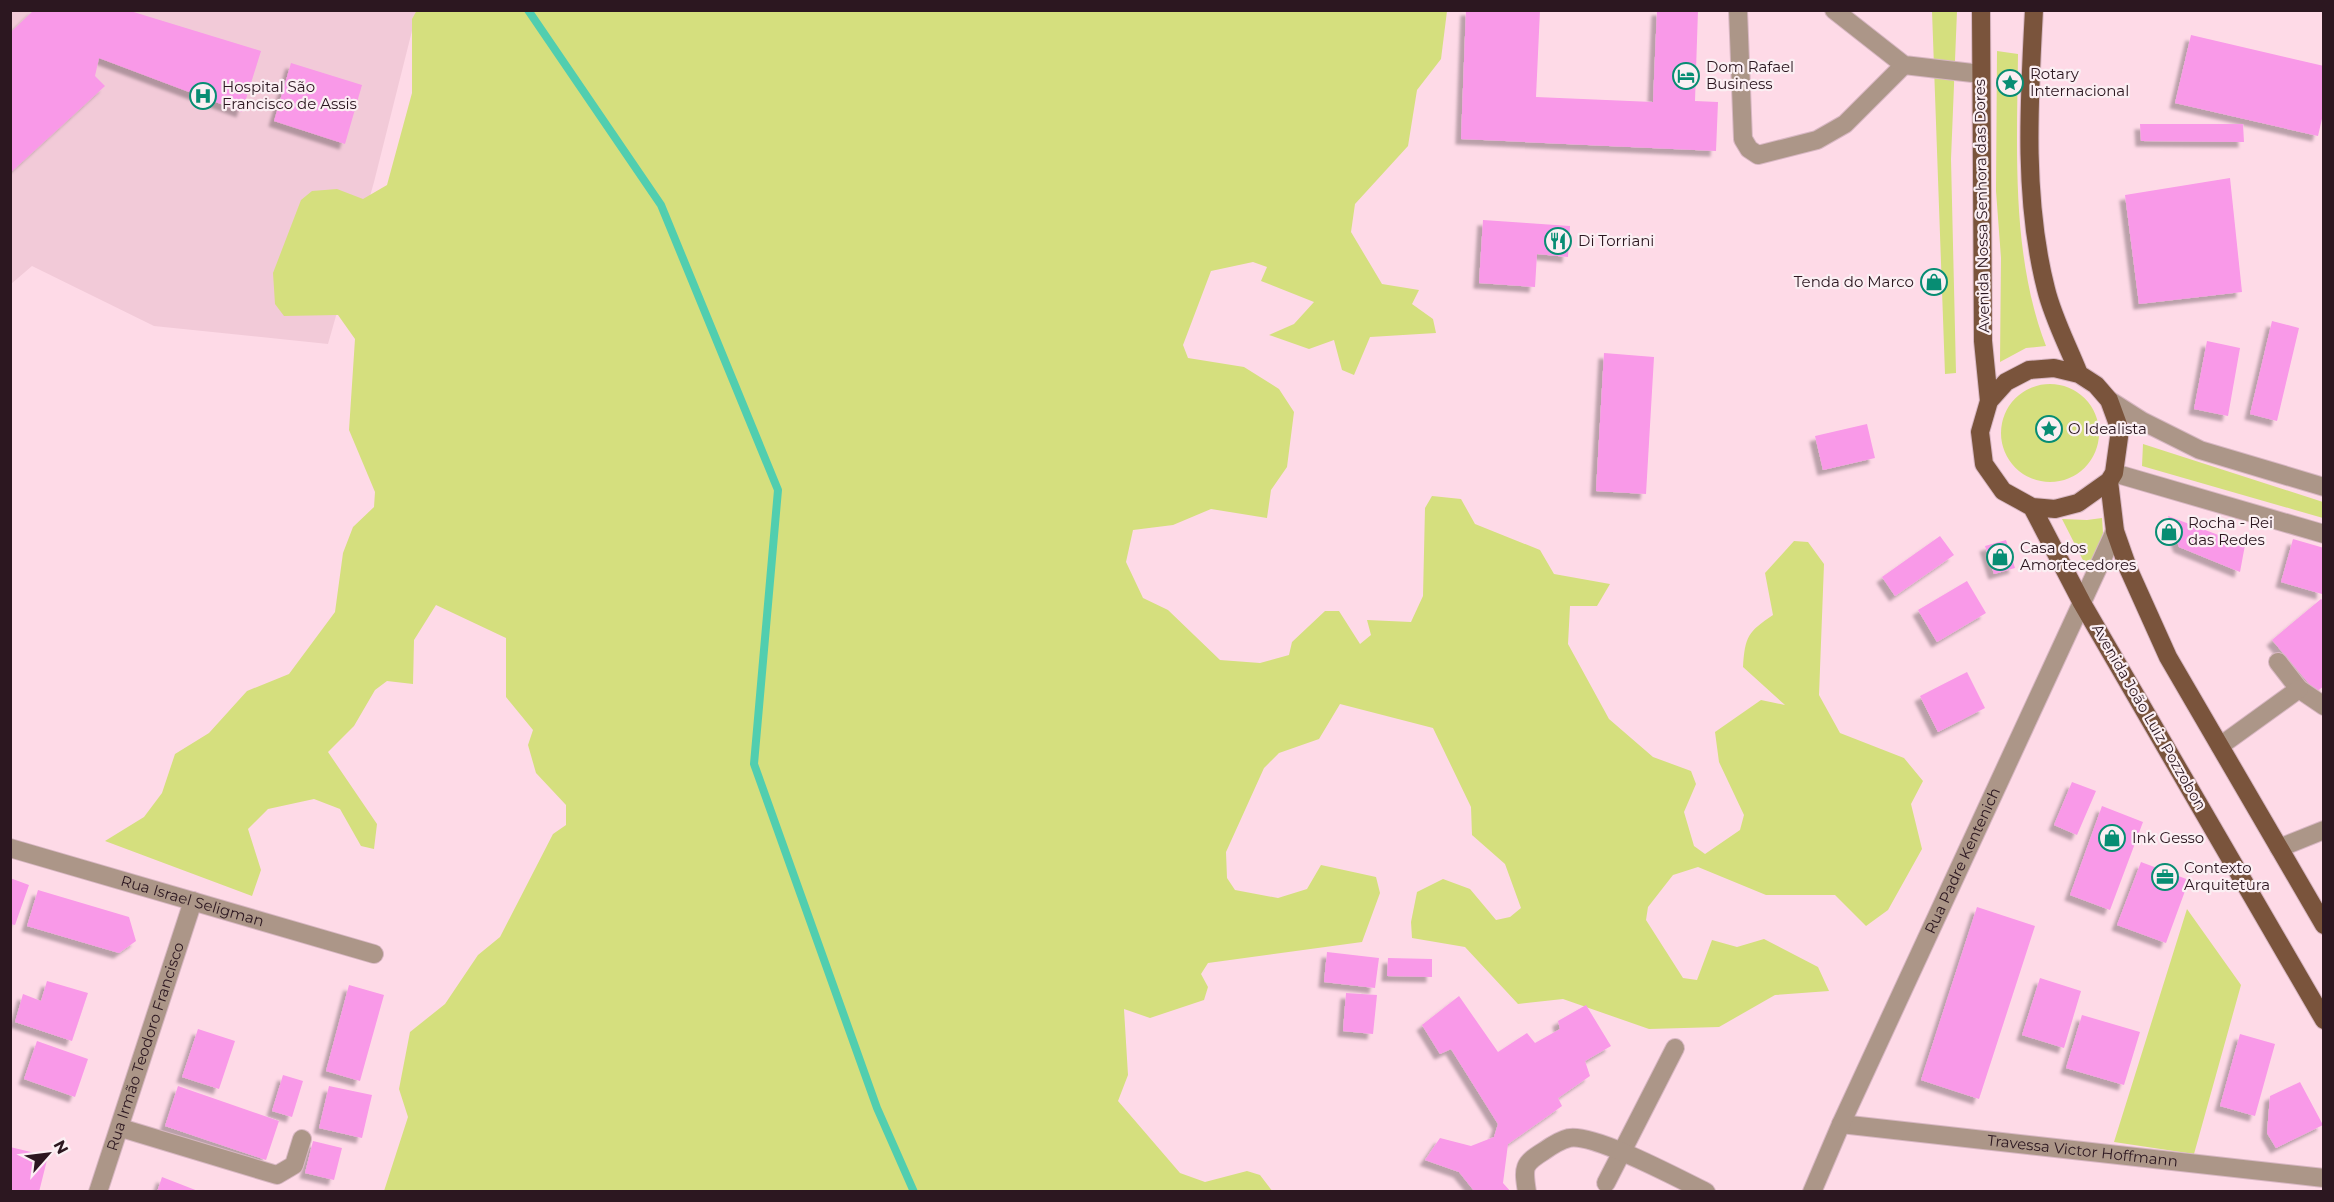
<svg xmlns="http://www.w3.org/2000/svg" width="2334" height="1202" viewBox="0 0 2334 1202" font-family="Montserrat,sans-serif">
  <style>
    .built { fill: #f2cad8 }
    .green { fill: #d5df7e }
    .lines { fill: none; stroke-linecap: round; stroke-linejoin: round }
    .stream { stroke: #51ceaf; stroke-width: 8 }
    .building { fill: #f999e8; filter: url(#shadow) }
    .minor-casing { stroke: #d8b7c3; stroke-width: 20 }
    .major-casing { stroke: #d8b7c3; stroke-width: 20 }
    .minor { stroke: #ac9688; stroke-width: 18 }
    .major { stroke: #7a543c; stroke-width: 18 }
    .labels { text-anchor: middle; stroke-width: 4.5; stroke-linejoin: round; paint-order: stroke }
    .poi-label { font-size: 15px; fill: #2c1720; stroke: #fbeff3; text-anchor: start }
    .street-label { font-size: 15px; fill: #2c1720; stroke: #fbeff3 }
  </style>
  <defs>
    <filter id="shadow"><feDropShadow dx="-5.5" dy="5.5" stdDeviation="1.5" flood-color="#0004"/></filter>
  </defs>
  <rect width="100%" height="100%" fill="#fedae7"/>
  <path class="built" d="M11 11H417L374 182 328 344 154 326 32 266 11 284Z"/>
  <path class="green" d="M417 10 1447 11 1441 59 1417 90 1408 146 1355 204 1351 232 1382 284 1419 290 1412 304 1433 319 1436 333 1370 337 1354 375 1342 370 1334 340 1309 349 1269 335 1294 324 1314 302 1261 281 1267 267 1253 262 1211 271 1183 345 1188 358 1244 367 1279 389 1294 412 1287 467 1271 490 1267 518 1211 509 1173 525 1133 530 1126 562 1143 598 1168 610 1220 660 1260 663 1289 655 1292 642 1325 611H1339L1360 644 1371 635 1367 620 1411 622 1423 596 1425 508 1432 496 1461 499 1475 524 1540 550 1554 574 1610 584 1597 606H1570L1568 644 1609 719 1653 757 1691 771 1696 784 1684 812 1694 846 1705 854 1740 830 1744 815 1719 762 1715 732 1761 700 1785 705 1743 667C1745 636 1748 632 1773 615L1765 573 1794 541 1808 542 1824 564 1819 695 1840 733 1904 758 1923 781 1911 804 1922 849 1888 910 1866 926 1835 895H1766L1698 867 1673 875 1648 907 1646 920 1683 978 1697 980 1712 940 1737 947 1764 939 1818 967 1829 991 1775 995 1719 1027 1649 1029 1563 999 1518 1004 1465 947 1412 938 1411 922 1417 892 1443 879 1470 889 1496 920 1510 917 1521 908 1505 864 1472 835 1471 807 1433 728 1340 704 1319 739 1279 753 1264 768 1226 852 1227 878 1235 890 1278 898 1307 889 1321 865 1376 877 1380 893 1362 942 1208 963 1201 974 1208 987 1204 1000 1150 1018 1124 1009 1128 1075 1118 1101 1180 1173 1205 1182 1247 1171 1260 1175 1273 1192 384 1191 408 1117 399 1089 410 1032 445 1004 478 955 500 937 553 834 566 825V805L536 773 528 745 533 730 506 697V638L436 605 414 640 413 684 387 681 375 690 354 726 328 752 377 824 374 849 361 846 340 809 314 799 268 809 248 829 261 870 252 896 105 841 144 817 162 793 175 754 209 733 247 691 289 674 335 612 343 553 353 527 374 507 375 492 349 430 355 339 338 315 284 316 275 304 273 273 301 200 312 191 337 189 363 199 387 185 412 93V19Z
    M1932 11H1957L1951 159 1956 373 1945 374Z
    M1997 51 2018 54C2017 150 2011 255 2046 346L2026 348 2000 362 2001 258 1996 191Z
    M2001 433a49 49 0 1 1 98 0a49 49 0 1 1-98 0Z
    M2143 444 2323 502V518L2142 466Z
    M2102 518 2103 533 2090 574 2062 519 2087 520Z
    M2187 909 2241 985 2194 1154 2114 1142Z"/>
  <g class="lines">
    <path class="stream" d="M528 10 661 205 778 490 754 764 877 1108 914 1192"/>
  </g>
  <path class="building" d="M34 10H127L261 51 242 112 99 58 95 76 105 86 10 173V33Z
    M1466 10H1540L1536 97 1653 102 1657 10H1698L1695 101 1718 102 1716 151 1461 139Z
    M2191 35 2324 66V110L2318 136 2175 103Z
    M291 63 362 85 345 144 274 121Z
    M2140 124H2243L2244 142 2141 141Z
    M2230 178 2242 292 2139 304 2125 195Z
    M1483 220 1570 226 1568 257 1537 254 1535 287 1479 283Z
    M2272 321 2299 328 2277 421 2250 414Z
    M2207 341 2240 348 2228 416 2194 409Z
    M1604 353 1654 357 1646 494 1596 491Z
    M1867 424 1875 458 1823 470 1815 436Z
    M2168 516 2245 545 2240 572 2179 547Z
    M1940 536 1954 555 1895 596 1882 577Z
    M2293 539 2324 548 2322 594 2281 582Z
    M2006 540 2015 568 1994 574 1985 546Z
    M1967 581 1986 613 1937 642 1918 610Z
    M2321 599 2324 602V686L2316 692 2272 640Z
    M1967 672 1985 708 1938 732 1920 696Z
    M2072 782 2096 791 2077 835 2054 825Z
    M2102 806 2143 822 2110 910 2070 895Z
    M2141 862 2189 880 2166 943 2117 925Z
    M10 878 29 885 15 925 10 924Z
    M38 890 129 917 136 941 119 953 27 926Z
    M1977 907 2035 926 1979 1099 1921 1080Z
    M1327 952 1379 958 1375 988 1324 982Z
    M1388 958 1432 959V977L1387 976Z
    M2040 978 2081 991 2064 1048 2022 1035Z
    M47 981 88 993 72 1041 15 1022 23 994 41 1001Z
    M349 985 384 995 360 1081 326 1071Z
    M1346 993 1377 995 1373 1034 1343 1031Z
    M1459 996 1498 1052 1527 1033 1535 1043 1560 1029 1558 1021 1586 1005 1611 1046 1585 1061 1590 1076 1558 1098 1562 1106 1508 1144 1503 1183 1511 1192H1475L1459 1172 1425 1160 1440 1138 1471 1146 1494 1137 1498 1124 1451 1049 1440 1054 1422 1025Z
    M2082 1015 2140 1032 2124 1085 2066 1068Z
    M198 1029 235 1041 219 1089 182 1077Z
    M2240 1034 2275 1044 2255 1116 2220 1106Z
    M37 1041 88 1059 75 1097 24 1079Z
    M283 1075 303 1081 292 1117 272 1111Z
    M2300 1082 2323 1125 2276 1148 2267 1133 2270 1096Z
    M178 1086 279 1121 266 1160 165 1126Z
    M329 1086 372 1095 362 1138 319 1128Z
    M313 1141 342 1148 334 1180 305 1173Z
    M10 1147 48 1156 39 1192H10Z
    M162 1177 198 1191V1192H157Z"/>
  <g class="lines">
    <defs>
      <g id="minor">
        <path d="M1738 10 1743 139 1749 149 1758 155 1817 140 1845 124 1904 65"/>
        <path d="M1834 10 1904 65 1981 74"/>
        <path d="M2109 400 2142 421 2200 450 2324 487"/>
        <path d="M2114 473 2324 534"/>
        <path d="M2278 662 2299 689 2324 706"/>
        <path d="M2220 746 2299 689"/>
        <path id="s1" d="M10 848 374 954"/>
        <path d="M2279 848 2324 830"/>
        <path id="s2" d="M1841 1124 2324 1178"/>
        <path d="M121 1128 277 1175 294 1165 302 1139"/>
        <path d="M1606 1183 1675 1048"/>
        <path id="s3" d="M98 1192 193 901"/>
        <path d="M1527 1192C1523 1167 1523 1164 1544 1151 1551 1146 1561 1140 1569 1138 1594 1133 1679 1179 1706 1192"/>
        <path id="s4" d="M1812 1192 1841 1124 2115 531"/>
      </g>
      <path id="major" d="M1981 10 1983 341 1989 401
        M2034 10C2029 102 2023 199 2046 289 2053 318 2068 346 2079 374
        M2054 368 2079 374 2096 385 2109 400 2120 430 2114 473 2109 481 2078 503 2055 509 2032 507 2003 491 1984 464 1980 432 1989 401 2006 382 2029 370Z
        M2109 481 2115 531 2128 568 2168 657 2324 925
        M2032 507 2082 603 2324 1020"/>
    </defs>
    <use href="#minor" class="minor-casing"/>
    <use href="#major" class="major-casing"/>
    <use href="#minor" class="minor"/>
    <use href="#major" class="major"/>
  </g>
  <defs>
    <symbol id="hotel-ring" viewBox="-11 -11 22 22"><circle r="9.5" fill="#fbeff3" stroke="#078d73" stroke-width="1.5"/><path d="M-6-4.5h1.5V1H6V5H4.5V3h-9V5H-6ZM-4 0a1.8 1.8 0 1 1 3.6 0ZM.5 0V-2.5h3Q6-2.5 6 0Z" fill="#078d73"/></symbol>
    <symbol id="sight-ring" viewBox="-11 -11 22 22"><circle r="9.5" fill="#fbeff3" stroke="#078d73" stroke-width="1.5"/><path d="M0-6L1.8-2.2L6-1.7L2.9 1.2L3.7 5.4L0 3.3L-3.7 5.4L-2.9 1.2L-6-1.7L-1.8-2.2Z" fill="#078d73"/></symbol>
    <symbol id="hospital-ring" viewBox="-11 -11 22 22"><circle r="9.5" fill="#fbeff3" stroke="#078d73" stroke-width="1.5"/><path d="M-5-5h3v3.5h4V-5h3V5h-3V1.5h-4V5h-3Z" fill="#078d73"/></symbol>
    <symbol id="restaurant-ring" viewBox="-11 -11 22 22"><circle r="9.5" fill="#fbeff3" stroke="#078d73" stroke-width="1.5"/><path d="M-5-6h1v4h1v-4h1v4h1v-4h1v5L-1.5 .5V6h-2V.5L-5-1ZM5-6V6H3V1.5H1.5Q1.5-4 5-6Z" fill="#078d73"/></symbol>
    <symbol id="shop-ring" viewBox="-11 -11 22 22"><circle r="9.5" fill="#fbeff3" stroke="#078d73" stroke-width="1.5"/><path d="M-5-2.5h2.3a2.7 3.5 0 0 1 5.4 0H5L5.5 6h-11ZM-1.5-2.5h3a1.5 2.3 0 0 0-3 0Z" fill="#078d73"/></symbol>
    <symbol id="office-ring" viewBox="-11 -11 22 22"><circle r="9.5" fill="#fbeff3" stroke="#078d73" stroke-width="1.5"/><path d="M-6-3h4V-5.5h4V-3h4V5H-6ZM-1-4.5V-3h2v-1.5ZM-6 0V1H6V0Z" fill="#078d73"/></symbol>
  </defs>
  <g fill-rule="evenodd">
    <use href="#hotel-ring" x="1671" y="61" width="30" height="30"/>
    <use href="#sight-ring" x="1995" y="68" width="30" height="30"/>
    <use href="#hospital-ring" x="188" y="81" width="30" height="30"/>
    <use href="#restaurant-ring" x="1543" y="226" width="30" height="30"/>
    <use href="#shop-ring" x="1919" y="267" width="30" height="30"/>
    <use href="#sight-ring" x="2034" y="414" width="30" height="30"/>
    <use href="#shop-ring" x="2154" y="517" width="30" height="30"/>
    <use href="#shop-ring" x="1985" y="542" width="30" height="30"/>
    <use href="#shop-ring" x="2097" y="823" width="30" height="30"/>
    <use href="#office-ring" x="2150" y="862" width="30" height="30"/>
  </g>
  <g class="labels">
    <g class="poi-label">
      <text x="1706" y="72">Dom Rafael<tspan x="1706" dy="17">Business</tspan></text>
      <text x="2030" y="79">Rotary<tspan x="2030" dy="17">Internacional</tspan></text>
      <text x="222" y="92">Hospital São<tspan x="222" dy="17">Francisco de Assis</tspan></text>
      <text x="1578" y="246">Di Torriani</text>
      <text x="1914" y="287" text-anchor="end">Tenda do Marco</text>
      <text x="2068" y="434">O Idealista</text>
      <text x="2188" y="528">Rocha - Rei<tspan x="2188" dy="17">das Redes</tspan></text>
      <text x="2020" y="553">Casa dos<tspan x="2020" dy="17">Amortecedores</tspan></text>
      <text x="2132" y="843">Ink Gesso</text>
      <text x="2184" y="873">Contexto<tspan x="2184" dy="17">Arquitetura</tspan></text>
    </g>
    <g class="street-label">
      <text transform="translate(1982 206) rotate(-91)" y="5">Avenida Nossa Senhora das Dores</text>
      <text transform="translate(2149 717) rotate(60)" y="5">Avenida João Luiz Pozzobon</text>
      <text dy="5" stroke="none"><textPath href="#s4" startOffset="364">Rua Padre Kentenich</textPath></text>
      <text dy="5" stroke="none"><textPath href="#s1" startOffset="190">Rua Israel Seligman</textPath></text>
      <text dy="5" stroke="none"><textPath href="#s3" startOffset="153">Rua Irmão Teodoro Francisco</textPath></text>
      <text dy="5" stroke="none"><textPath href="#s2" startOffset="243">Travessa Victor Hoffmann</textPath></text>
    </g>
  </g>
  <rect width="2334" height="1202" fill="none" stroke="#2c1720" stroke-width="24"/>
  <g transform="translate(48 1154) rotate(62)" stroke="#fbeff3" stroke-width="4.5" paint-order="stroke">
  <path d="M0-4.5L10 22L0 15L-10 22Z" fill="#2c1720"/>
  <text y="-9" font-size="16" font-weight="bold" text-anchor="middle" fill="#2c1720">N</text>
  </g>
</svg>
